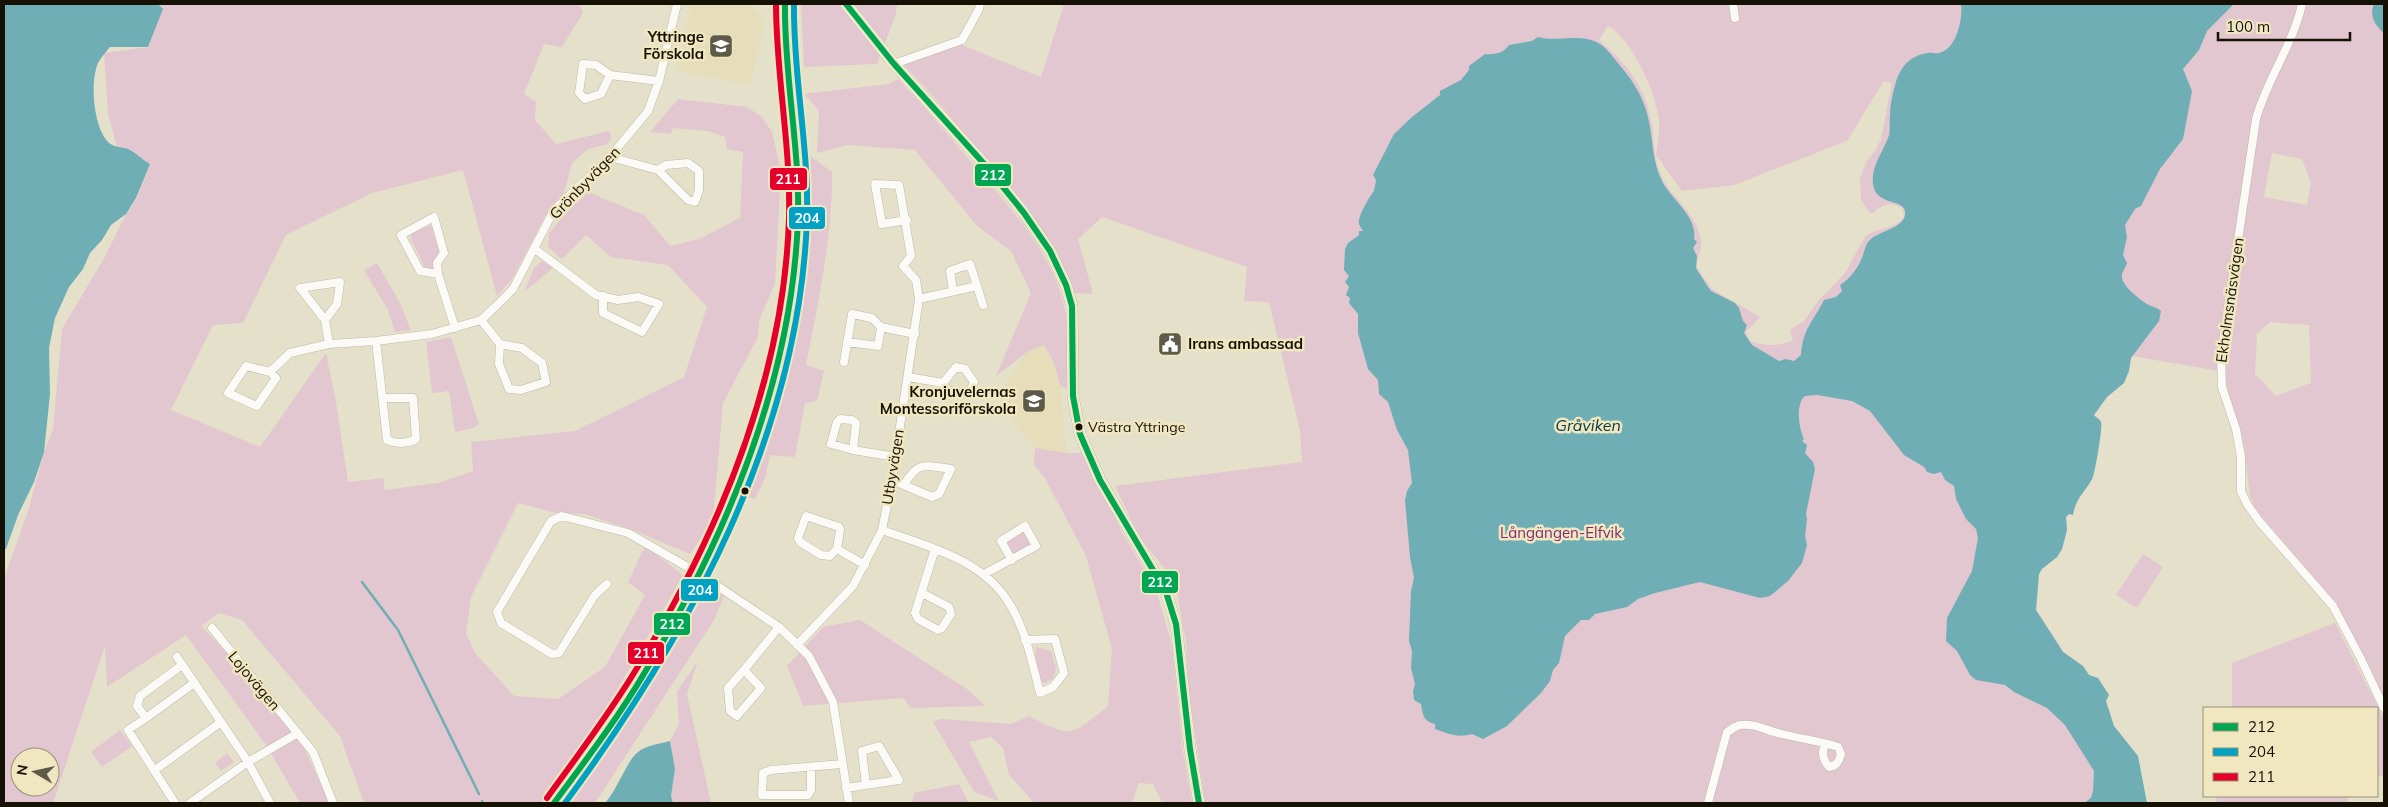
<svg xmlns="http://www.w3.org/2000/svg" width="2388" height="807" viewBox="0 0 2388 807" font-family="Mulish,sans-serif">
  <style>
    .built { fill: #e6ddba }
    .green { fill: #e2c7d0; fill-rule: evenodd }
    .water { fill: #6faeb5 }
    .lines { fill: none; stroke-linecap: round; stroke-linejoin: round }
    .stream { stroke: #6faeb5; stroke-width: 2.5 }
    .street-casing { stroke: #bcb8a7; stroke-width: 9 }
    .secondary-casing { stroke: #bcb8a7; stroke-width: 12 }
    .street { stroke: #fbfaf7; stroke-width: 8 }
    .secondary { stroke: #fbfaf7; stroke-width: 11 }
    .bus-1-casing { stroke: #f0e6bf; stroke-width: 10 }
    .bus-2-casing { stroke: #f0e6bf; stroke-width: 10 }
    .bus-3-casing { stroke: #f0e6bf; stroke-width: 10 }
    .bus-1 { stroke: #00a651; stroke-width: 6 }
    .bus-2 { stroke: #01a1c4; stroke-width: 6 }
    .bus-3 { stroke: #e4002b; stroke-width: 6 }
    .bus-dot { fill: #151205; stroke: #f0e6bf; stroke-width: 2 }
    .labels { text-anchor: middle; stroke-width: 5; stroke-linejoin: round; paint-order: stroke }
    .bus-label { font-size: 14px; fill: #151205; stroke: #f0e6bf; text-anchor: start }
    .poi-label { font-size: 15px; font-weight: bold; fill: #151205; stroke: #f0e6bf; text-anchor: end }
    .street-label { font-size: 15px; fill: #151205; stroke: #f0e6bf }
    .park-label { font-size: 15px; fill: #7f2c72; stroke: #f0e6bf }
    .water-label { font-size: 16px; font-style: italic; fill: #003b46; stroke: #f0e6bf }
    .line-badge { stroke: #f0e6bf; stroke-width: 2 }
    .badge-label { font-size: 14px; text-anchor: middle; font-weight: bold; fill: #fff }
  </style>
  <rect width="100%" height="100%" fill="#e5e0ca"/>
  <path class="built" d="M691 4 704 7 705 4H750L765 21 750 85 676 71Z
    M1044 345 1054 363 1061 387 1066 453 1035 448 1007 415 1005 385 1027 352Z"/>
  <path class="green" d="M158 4H579L583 13 562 47 544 44 524 94 536 102 535 120 556 144 609 131 612 137 608 144 588 149 572 163 564 193 545 216 512 279 497 296 463 170 372 193 286 235 243 323 213 325 171 410 260 447 326 353 336 402 348 482 383 478 385 490 438 483 473 471 471 442 575 431 684 377 707 307 668 265 611 257 586 235 562 259 548 247 549 233 565 214 588 192 644 215 670 246 699 239 740 218 743 152 727 149 725 137 708 131 672 128 671 134 650 132 678 99 747 107 762 117 772 132 781 171 775 283 759 321 758 337 723 403 713 520 690 554 633 530 584 514 556 513 518 503 471 597 466 633 475 653 514 696 558 699 605 667 645 595 628 582 645 546 683 575C639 653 595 731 542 803H364L340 736 242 620 219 613 201 626 233 659 303 745 329 803H300L266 745 186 635 107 687 105 646 53 803H4V579L29 508 44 452 53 429 62 329 106 255 126 214 137 198 150 164C138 157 130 150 117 147L108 114 104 53 148 47 163 9ZM20 757H50V787H20Z
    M801 4H897L896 14 877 64 804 67Z
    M1064 4H2384V700L2332 602 2312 575 2251 504 2253 502 2250 496 2244 446 2231 404 2224 372 2132 356 2124 383 2107 397 2094 415C2095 417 2100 419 2101 423 2103 425 2095 474 2092 479 2084 493 2076 498 2073 515L2069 514 2066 517 2067 530 2062 549 2057 557 2042 569 2039 574 2036 610 2064 652 2083 666 2089 675 2098 678 2109 695 2106 701 2110 713 2099 803H1205L1188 685 1186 643 1177 592 1169 574 1140 538 1115 486 1302 462 1300 431 1269 302 1244 301 1247 267 1102 217 1078 239 1093 294 1074 293C1020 212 969 129 899 60L954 42 1041 77ZM1608 26C1631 37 1657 95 1659 120 1660 131 1657 144 1656 155L1682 191 1734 185 1847 141 1884 81 1892 83 1881 139 1875 151 1866 162 1860 178 1861 200 1870 213H1873C1882 205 1892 200 1903 209L1904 217C1895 230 1876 227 1865 237L1845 273 1818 301 1804 321 1790 330 1793 340C1780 347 1763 346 1750 341L1746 332 1760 317 1712 289 1697 268C1696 259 1702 251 1701 242 1699 213 1667 196 1659 170 1654 156 1654 140 1652 125 1645 86 1628 65 1599 40ZM2272 153 2302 159 2311 183 2307 205 2264 197ZM2270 322 2309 325 2311 383 2276 396 2255 374 2257 334Z
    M898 79C925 107 950 137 976 168 1011 209 1051 251 1064 305 1071 331 1067 361 1067 388L1061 387 1054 363 1044 345 1027 352 996 376 1031 293 1011 251 977 226 915 150 848 145 817 153 819 111 804 94 888 84Z
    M806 153 832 172C833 233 818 305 806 365L824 371 817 401 805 403 795 457 770 455 765 478 755 499 749 497 752 488 750 479 793 340 805 239 810 174Z
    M431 225 439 251 433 269 425 268 411 239 412 233Z
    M542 261 553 268 524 292 534 268Z
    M377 263 399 301 411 330 395 332 388 310 364 270Z
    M451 337 479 424 473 428 455 432 449 391 432 393 426 342Z
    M1035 448 1066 453H1084L1124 536 1156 589 1172 646 1183 752 1192 803H1162L1153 784 1139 783 1132 803H1034L1009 775 1003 748 991 737 969 742 999 801 974 792 933 722 941 719 1011 724 1029 716C1073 739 1070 736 1108 706L1112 649 1086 556 1045 478 1034 465Z
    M1020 532 1024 533 1031 541 1029 546 1015 555C1009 552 1006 548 1006 542Z
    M2143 554 2163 567 2137 608 2116 595Z
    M708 589 724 596 714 620 595 803H563L664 661 700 594Z
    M860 620 967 689 985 706 910 708 904 698 803 706 787 666 823 627Z
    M2335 623 2384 719V774L2377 778V708H2232V663Z
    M1036 647 1051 651 1056 669 1053 679 1044 683 1038 679 1035 660Z
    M698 661 687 694 711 803H673L671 796 675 769 670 741 679 724 677 691Z
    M120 730 132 746 102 767 91 752Z
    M227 753 234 762 221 771 215 763Z
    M959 784 969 803H912L914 793Z
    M2217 796H2349L2346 803H2216Z"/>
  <path class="water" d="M4 4H158L163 9 148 47H110C106 52 101 57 98 63 90 82 93 124 107 141 112 147 121 147 128 149 135 152 143 160 150 164L136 198 126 214 111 225 102 240 90 253 83 269 69 287 55 318 49 348 50 394 44 452 34 482 18 515 6 549 4 548Z
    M1961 4H2234L2207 31 2199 50 2183 69 2192 91 2183 139 2160 169 2141 206 2135 209 2125 225 2127 237 2123 255 2127 263C2126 267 2123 270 2122 274 2120 285 2138 298 2147 304 2152 307 2157 307 2161 311L2159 321 2131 358 2129 371 2124 383 2107 397 2094 415C2095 417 2100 419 2101 422 2103 425 2095 474 2092 479 2084 494 2076 497 2073 515L2069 514 2066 517 2067 530 2062 549 2057 557 2042 569 2039 574 2036 610 2063 652 2083 666 2089 675 2098 678 2109 695 2106 701 2114 726 2138 756 2147 803H2084L2091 798 2093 791 2094 771 2065 725 2047 708 2014 692 2005 685 1976 680 1970 675 1957 651 1946 641 1947 618 1972 571 1978 538 1976 529 1966 519 1956 499 1954 486 1945 480 1941 472 1934 474 1927 472 1924 467 1904 455 1870 411 1852 401 1817 395 1805 396C1795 404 1799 429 1804 439L1802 441 1807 445 1805 453 1813 462 1815 469 1806 514 1807 519 1805 536 1807 545 1802 563 1788 581 1770 596 1760 598 1700 582 1655 593 1638 599 1627 607 1595 614 1589 620H1581L1565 636 1559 663 1553 670 1550 681 1541 693 1507 726 1483 739 1472 734C1458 738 1449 734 1435 729V724C1423 721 1423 715 1421 704L1414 700 1413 691 1415 684 1411 668 1412 651 1409 641 1411 591 1414 578 1410 557 1405 500 1407 491 1412 483 1408 450 1397 430 1388 402 1379 394 1378 380 1368 369 1358 333V314L1349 303 1350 298 1346 295 1349 287 1345 282 1349 276 1344 270 1345 249 1348 243 1359 235V231H1363C1362 229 1359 225 1359 224 1357 217 1371 194 1374 191L1376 180 1373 175 1394 134 1412 117 1440 95V91L1461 80 1469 70V66L1485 54C1494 55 1504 53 1509 45L1532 41 1538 37C1556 42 1575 34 1594 41 1605 45 1611 55 1618 63 1635 83 1646 101 1650 127 1653 144 1653 162 1661 179 1670 199 1698 216 1694 239L1697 242 1693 248 1697 256 1696 268 1708 287 1711 291 1735 303 1739 308 1743 321 1747 325 1744 333 1752 345 1779 361 1786 359 1794 361 1801 355C1803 328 1813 322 1824 300L1836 297 1842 291 1840 285C1850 279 1859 267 1863 255 1865 249 1866 243 1871 239 1880 231 1903 228 1905 215 1908 197 1876 208 1873 184 1871 166 1882 154 1888 138 1891 131 1889 123 1890 115 1890 105 1893 92 1896 82 1901 66 1911 55 1928 53 1931 52 1936 54 1939 53 1957 49 1963 18 1961 4Z
    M2374 4H2384V33C2374 25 2369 15 2374 4Z
    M670 741 675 769 671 796 673 803H605C617 790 627 761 637 753 645 745 660 744 670 741Z"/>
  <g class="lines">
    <path class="stream" d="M362 582 398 630 479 794
      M482 801 483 803"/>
    <defs>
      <path id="street" d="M1733 4 1735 18
        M2302 4C2293 45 2267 79 2256 119L2221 355 2222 387 2236 429 2241 457V491L2247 504 2259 521 2333 606 2360 657 2384 708
        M894 64 962 40 979 9 980 4
        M610 75 596 65 583 64 579 93 585 99 601 94 610 75 659 81
        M610 157 658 170 688 200 695 202 699 190V171L688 163 666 165 658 170
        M535 249 596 295 618 300 638 297 659 304 642 332 603 313V296
        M438 274 420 271 401 235 434 217 444 253 437 263 438 274 455 328
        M977 286 983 305
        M919 299 977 286 970 264 950 271 953 290
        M325 320 300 288 340 282 337 304 325 320 329 344
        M481 320 500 344 499 364 509 389 521 390 546 382 542 363 522 348 500 344
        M376 341 387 440C396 444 408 444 416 439L413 398H383
        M847 342 878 346 881 327
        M844 362 852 314 872 318 881 327 915 334
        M270 372 276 378 257 406 228 393 246 366 270 372 290 353 329 344 376 341 432 334 481 320 496 306 513 289 554 210 610 157 648 111 659 81 677 4
        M908 377 943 383 947 390 969 394 974 382 965 369 956 367 943 383
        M853 450 856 423 852 420 840 419 837 422 831 444 853 450 896 457
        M892 480 932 497 939 494 951 469C926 466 918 460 904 485
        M882 530C927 546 982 559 1009 603 1026 630 1032 663 1040 693L1053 687 1064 673 1055 639 1025 640
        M837 549 840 530 839 527 806 516 798 538 800 542 821 555 830 556 837 549 865 565
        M984 574 1036 546 1025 526 1001 541 1012 560
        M607 584 595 595 559 653 552 654 501 623 497 612 551 521 562 516 628 533 698 573 779 627 809 656 833 702 849 803
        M922 593 949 607 951 614 942 628 938 630 918 619 915 613 935 549
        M212 628 313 752 333 803
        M797 645 853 586 882 530 892 480 919 299 916 280 903 266 911 256 899 185 875 184 882 224 907 220
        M177 657 248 762 270 803
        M744 670 761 688 737 716 730 711 728 688Z
        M744 670 779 627
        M146 718 194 683
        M811 768V790L808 795H762L763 773 771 770 842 764
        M155 770 221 722
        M846 788 899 780 879 746 862 751 866 785
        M175 803 128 730 146 718 137 706 140 696 182 665
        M190 803 248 762 298 733
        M1708 803 1727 732C1731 730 1735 726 1740 725 1755 723 1767 731 1782 734 1801 739 1820 741 1838 747L1841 754C1839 761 1837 766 1829 767 1823 760 1821 753 1825 745"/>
      <path id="secondary" d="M846 4 894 64 986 166 1024 213 1050 251 1066 285 1072 306 1073 396 1080 434 1100 480 1166 592 1176 624 1190 749 1199 803
        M554 803C585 761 617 718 645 672 723 544 787 387 797 236 800 188 797 141 792 94 789 64 784 34 785 4"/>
    </defs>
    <use href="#street" class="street-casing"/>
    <use href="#secondary" class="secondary-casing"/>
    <use href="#street" class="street"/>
    <use href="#secondary" class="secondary"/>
    <defs>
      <path id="bus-1" d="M846 4 894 64 986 166 1024 213 1050 251 1066 285 1072 306 1073 396 1080 434 1100 480 1166 592 1176 624 1190 749 1199 803
        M554 803C586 760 618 718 645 672 727 536 792 379 798 219 800 147 784 76 785 4"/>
      <path id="bus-2" d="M565 803C690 634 799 435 807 219 809 146 793 76 794 4"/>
      <path id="bus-3" d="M547 798C578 755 610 713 637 668 719 533 784 377 789 218 791 146 776 75 776 4"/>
    </defs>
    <use href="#bus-1" class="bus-1-casing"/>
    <use href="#bus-2" class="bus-2-casing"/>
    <use href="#bus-3" class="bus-3-casing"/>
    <use href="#bus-1" class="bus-1"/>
    <use href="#bus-2" class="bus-2"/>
    <use href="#bus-3" class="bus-3"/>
  </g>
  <defs>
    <symbol id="school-square" viewBox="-11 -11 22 22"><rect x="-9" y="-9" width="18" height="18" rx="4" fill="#5e5a4a" stroke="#f0e6bf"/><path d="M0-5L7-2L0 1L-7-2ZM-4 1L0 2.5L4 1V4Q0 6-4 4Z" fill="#fff"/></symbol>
    <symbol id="civic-square" viewBox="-11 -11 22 22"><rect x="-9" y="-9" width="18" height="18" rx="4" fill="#5e5a4a" stroke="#f0e6bf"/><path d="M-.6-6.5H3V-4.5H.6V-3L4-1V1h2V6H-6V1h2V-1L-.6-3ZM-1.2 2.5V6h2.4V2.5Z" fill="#fff"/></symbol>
  </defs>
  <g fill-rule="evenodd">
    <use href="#school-square" x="707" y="32" width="28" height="28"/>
    <use href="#civic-square" x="1156" y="330" width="28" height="28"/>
    <use href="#school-square" x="1020" y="387" width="28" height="28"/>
  </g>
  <g class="bus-dot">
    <circle cx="1079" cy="427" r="4.5"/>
    <circle cx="745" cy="491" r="4.5"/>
  </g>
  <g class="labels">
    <g class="bus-label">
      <text x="1088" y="432">Västra Yttringe</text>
    </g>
    <g class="poi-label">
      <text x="704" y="42">Yttringe<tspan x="704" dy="17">Förskola</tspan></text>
      <text x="1188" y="349" text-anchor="start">Irans ambassad</text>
      <text x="1016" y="397">Kronjuvelernas<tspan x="1016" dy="17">Montessoriförskola</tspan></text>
    </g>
    <g class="street-label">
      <text transform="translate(585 183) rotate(-46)" y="5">Grönbyvägen</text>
      <text transform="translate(2230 300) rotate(-82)" y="5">Ekholmsnäsvägen</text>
      <text transform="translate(893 467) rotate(-81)" y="5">Utbyvägen</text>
      <text transform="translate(254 681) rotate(50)" y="5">Lojovägen</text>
    </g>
    <g class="park-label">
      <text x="1561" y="538">Långängen-Elfvik</text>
    </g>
    <g class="water-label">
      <text x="1588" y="431">Gråviken</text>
    </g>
  </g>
  <g class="line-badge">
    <rect x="974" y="163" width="38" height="24" rx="5" fill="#00a651"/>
    <rect x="769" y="167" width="39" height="24" rx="5" fill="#e4002b"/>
    <rect x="788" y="206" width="38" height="24" rx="5" fill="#01a1c4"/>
    <rect x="1141" y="570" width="38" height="24" rx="5" fill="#00a651"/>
    <rect x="680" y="578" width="39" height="24" rx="5" fill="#01a1c4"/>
    <rect x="653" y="612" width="38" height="24" rx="5" fill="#00a651"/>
    <rect x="627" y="641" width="38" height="24" rx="5" fill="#e4002b"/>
  </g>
  <g class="badge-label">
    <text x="993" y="180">212</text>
    <text x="788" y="184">211</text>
    <text x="807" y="223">204</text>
    <text x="1160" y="587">212</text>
    <text x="700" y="595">204</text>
    <text x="672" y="629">212</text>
    <text x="646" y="658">211</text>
  </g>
  <rect width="2388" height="807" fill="none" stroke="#151205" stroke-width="10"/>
  <rect x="2203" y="707" width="175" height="90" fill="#f0e6bf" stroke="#989175"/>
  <rect x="2213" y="723" width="25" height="8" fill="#00a651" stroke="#989175"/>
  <text x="2248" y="732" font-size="15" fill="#151205">212</text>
  <rect x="2213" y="748" width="25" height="8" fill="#01a1c4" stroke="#989175"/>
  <text x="2248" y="757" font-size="15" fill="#151205">204</text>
  <rect x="2213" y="773" width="25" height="8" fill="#e4002b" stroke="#989175"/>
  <text x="2248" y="782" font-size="15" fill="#151205">211</text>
  <g transform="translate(35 772) rotate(279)"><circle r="24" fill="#f0e6bf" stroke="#989175"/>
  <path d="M0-4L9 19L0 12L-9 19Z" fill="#5e5a4a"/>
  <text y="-8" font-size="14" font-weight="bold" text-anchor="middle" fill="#151205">N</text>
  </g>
  <path d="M2218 32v8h132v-8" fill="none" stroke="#151205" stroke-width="2.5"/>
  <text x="2226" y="32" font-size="15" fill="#151205" stroke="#f0e6bf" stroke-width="4" paint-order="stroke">100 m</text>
</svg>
